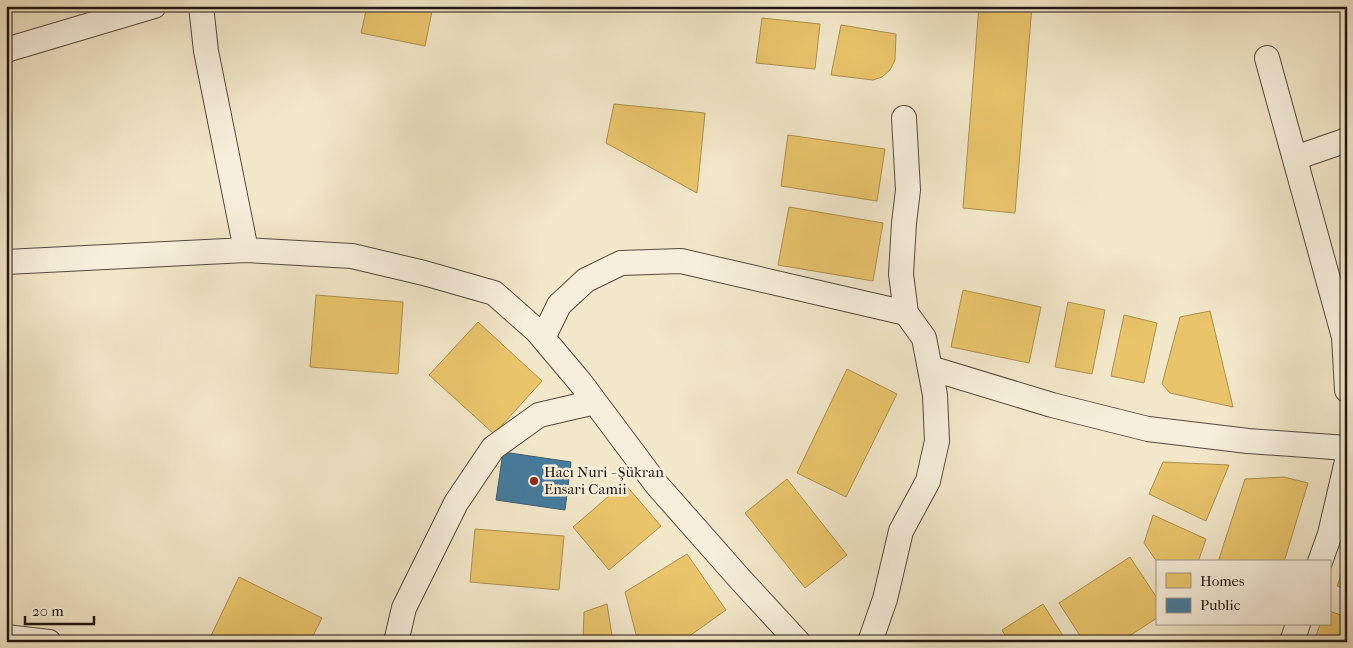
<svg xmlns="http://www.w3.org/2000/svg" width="1353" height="648" viewBox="0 0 1353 648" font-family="'IM FELL French Canon',serif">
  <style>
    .homes { fill: #e9c46a; stroke: #ad904f }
    .public { fill: #457b9d; stroke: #3a5d72 }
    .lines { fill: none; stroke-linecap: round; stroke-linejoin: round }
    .minor-casing { stroke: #554a3e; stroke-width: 26 }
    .minor { stroke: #f7efdc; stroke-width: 24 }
    .poi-dot { fill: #8f2418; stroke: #f7efdc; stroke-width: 2 }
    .labels { text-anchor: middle; stroke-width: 5; stroke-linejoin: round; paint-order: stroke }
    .poi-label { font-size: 15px; fill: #21160f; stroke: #f7efdc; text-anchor: start }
  </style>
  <rect width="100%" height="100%" fill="#f2e7c9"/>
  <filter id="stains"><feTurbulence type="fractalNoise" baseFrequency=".004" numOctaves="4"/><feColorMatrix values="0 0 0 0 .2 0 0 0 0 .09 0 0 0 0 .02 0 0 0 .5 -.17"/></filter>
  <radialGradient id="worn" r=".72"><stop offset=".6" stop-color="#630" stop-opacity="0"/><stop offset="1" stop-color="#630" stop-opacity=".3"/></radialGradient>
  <path class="homes" d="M367 6H433L425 46 361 33Z
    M979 6H1032L1015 213 963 208Z
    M762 18 820 24 815 69 756 63Z
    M841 25 896 34 895 60 890 70 882 77 873 80 831 75Z
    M614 104 705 113 697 193 606 143Z
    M788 135 885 149 877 201 781 186Z
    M1347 187V212L1341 196Z
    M789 207 883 223 873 281 778 265Z
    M963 290 1041 307 1029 363 951 347Z
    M316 295 403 302 398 374 310 367Z
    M1068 302 1105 310 1092 374 1055 367Z
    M1210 311 1233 407 1170 393 1162 384 1180 317Z
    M1124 315 1157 323 1144 383 1111 376Z
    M478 322 542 381 494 434 429 375Z
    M847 369 897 394 846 497 797 473Z
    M1163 462 1229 465 1206 521 1149 494Z
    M1284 477 1308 483 1284 562H1218L1245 479Z
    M787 479 847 555 805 588 745 513Z
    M624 483 661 526 609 570 573 527Z
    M1153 515 1206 539 1198 562H1157L1144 543Z
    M475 529 564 536 559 590 470 582Z
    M687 554 726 610 681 642H638L625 592Z
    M1130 557 1157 598V618L1120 642H1084L1059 603Z
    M1347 559V589L1337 586Z
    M239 577 322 618 310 642H208Z
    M607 604 613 642H583L584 612Z
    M1043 604 1067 642H1009L1002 630Z
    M1329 611 1347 617V642H1314L1320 624H1329Z"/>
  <path class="public" d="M503 452 571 462 565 510 496 500Z"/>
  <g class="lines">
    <defs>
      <path id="minor" d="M201 6 206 51 246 250
        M6 50 154 6
        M1267 58 1344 337 1347 390
        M1295 158 1347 140
        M6 262 246 250 352 256 424 273 494 293 537 331 580 382 657 485 740 579 798 642
        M543 338 559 305 586 280 621 263 681 261 906 313
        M930 368 1052 405 1148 429 1248 441 1347 448
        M1320 562 1330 534 1347 461
        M6 637 49 642
        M396 642 404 608 456 503 493 448 539 415 595 402
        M870 642 885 599 901 531 928 481 937 441 935 395 924 338 906 313 901 274 904 223 908 190 904 118
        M1292 642 1298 624"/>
    </defs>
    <use href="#minor" class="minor-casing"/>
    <use href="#minor" class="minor"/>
  </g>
  <circle class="poi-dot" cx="534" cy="481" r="5"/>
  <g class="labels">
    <g class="poi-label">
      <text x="544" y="477">Hacı Nuri - Şükran<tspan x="544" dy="17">Ensari Camii</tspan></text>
    </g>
  </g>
  <rect width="1353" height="648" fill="none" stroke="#f2e7c9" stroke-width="25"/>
  <rect x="8" y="8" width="1338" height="633" fill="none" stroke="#21160f" stroke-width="2.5"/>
  <rect x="12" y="12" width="1328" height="623" fill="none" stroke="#21160f"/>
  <rect x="1156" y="560" width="175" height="65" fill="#f7efdc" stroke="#a1988a"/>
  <rect x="1166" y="573" width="25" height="15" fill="#e9c46a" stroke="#a1988a"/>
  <text x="1200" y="586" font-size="15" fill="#21160f">Homes</text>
  <rect x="1166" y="598" width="25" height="15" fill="#457b9d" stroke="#a1988a"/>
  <text x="1200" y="610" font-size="15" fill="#21160f">Public</text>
  <path d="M25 616v8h69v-8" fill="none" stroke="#21160f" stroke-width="2.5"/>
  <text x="32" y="616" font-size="15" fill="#21160f" stroke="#f7efdc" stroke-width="4" paint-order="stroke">20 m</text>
  <rect width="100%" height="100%" filter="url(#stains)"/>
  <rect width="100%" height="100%" fill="url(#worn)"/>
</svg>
